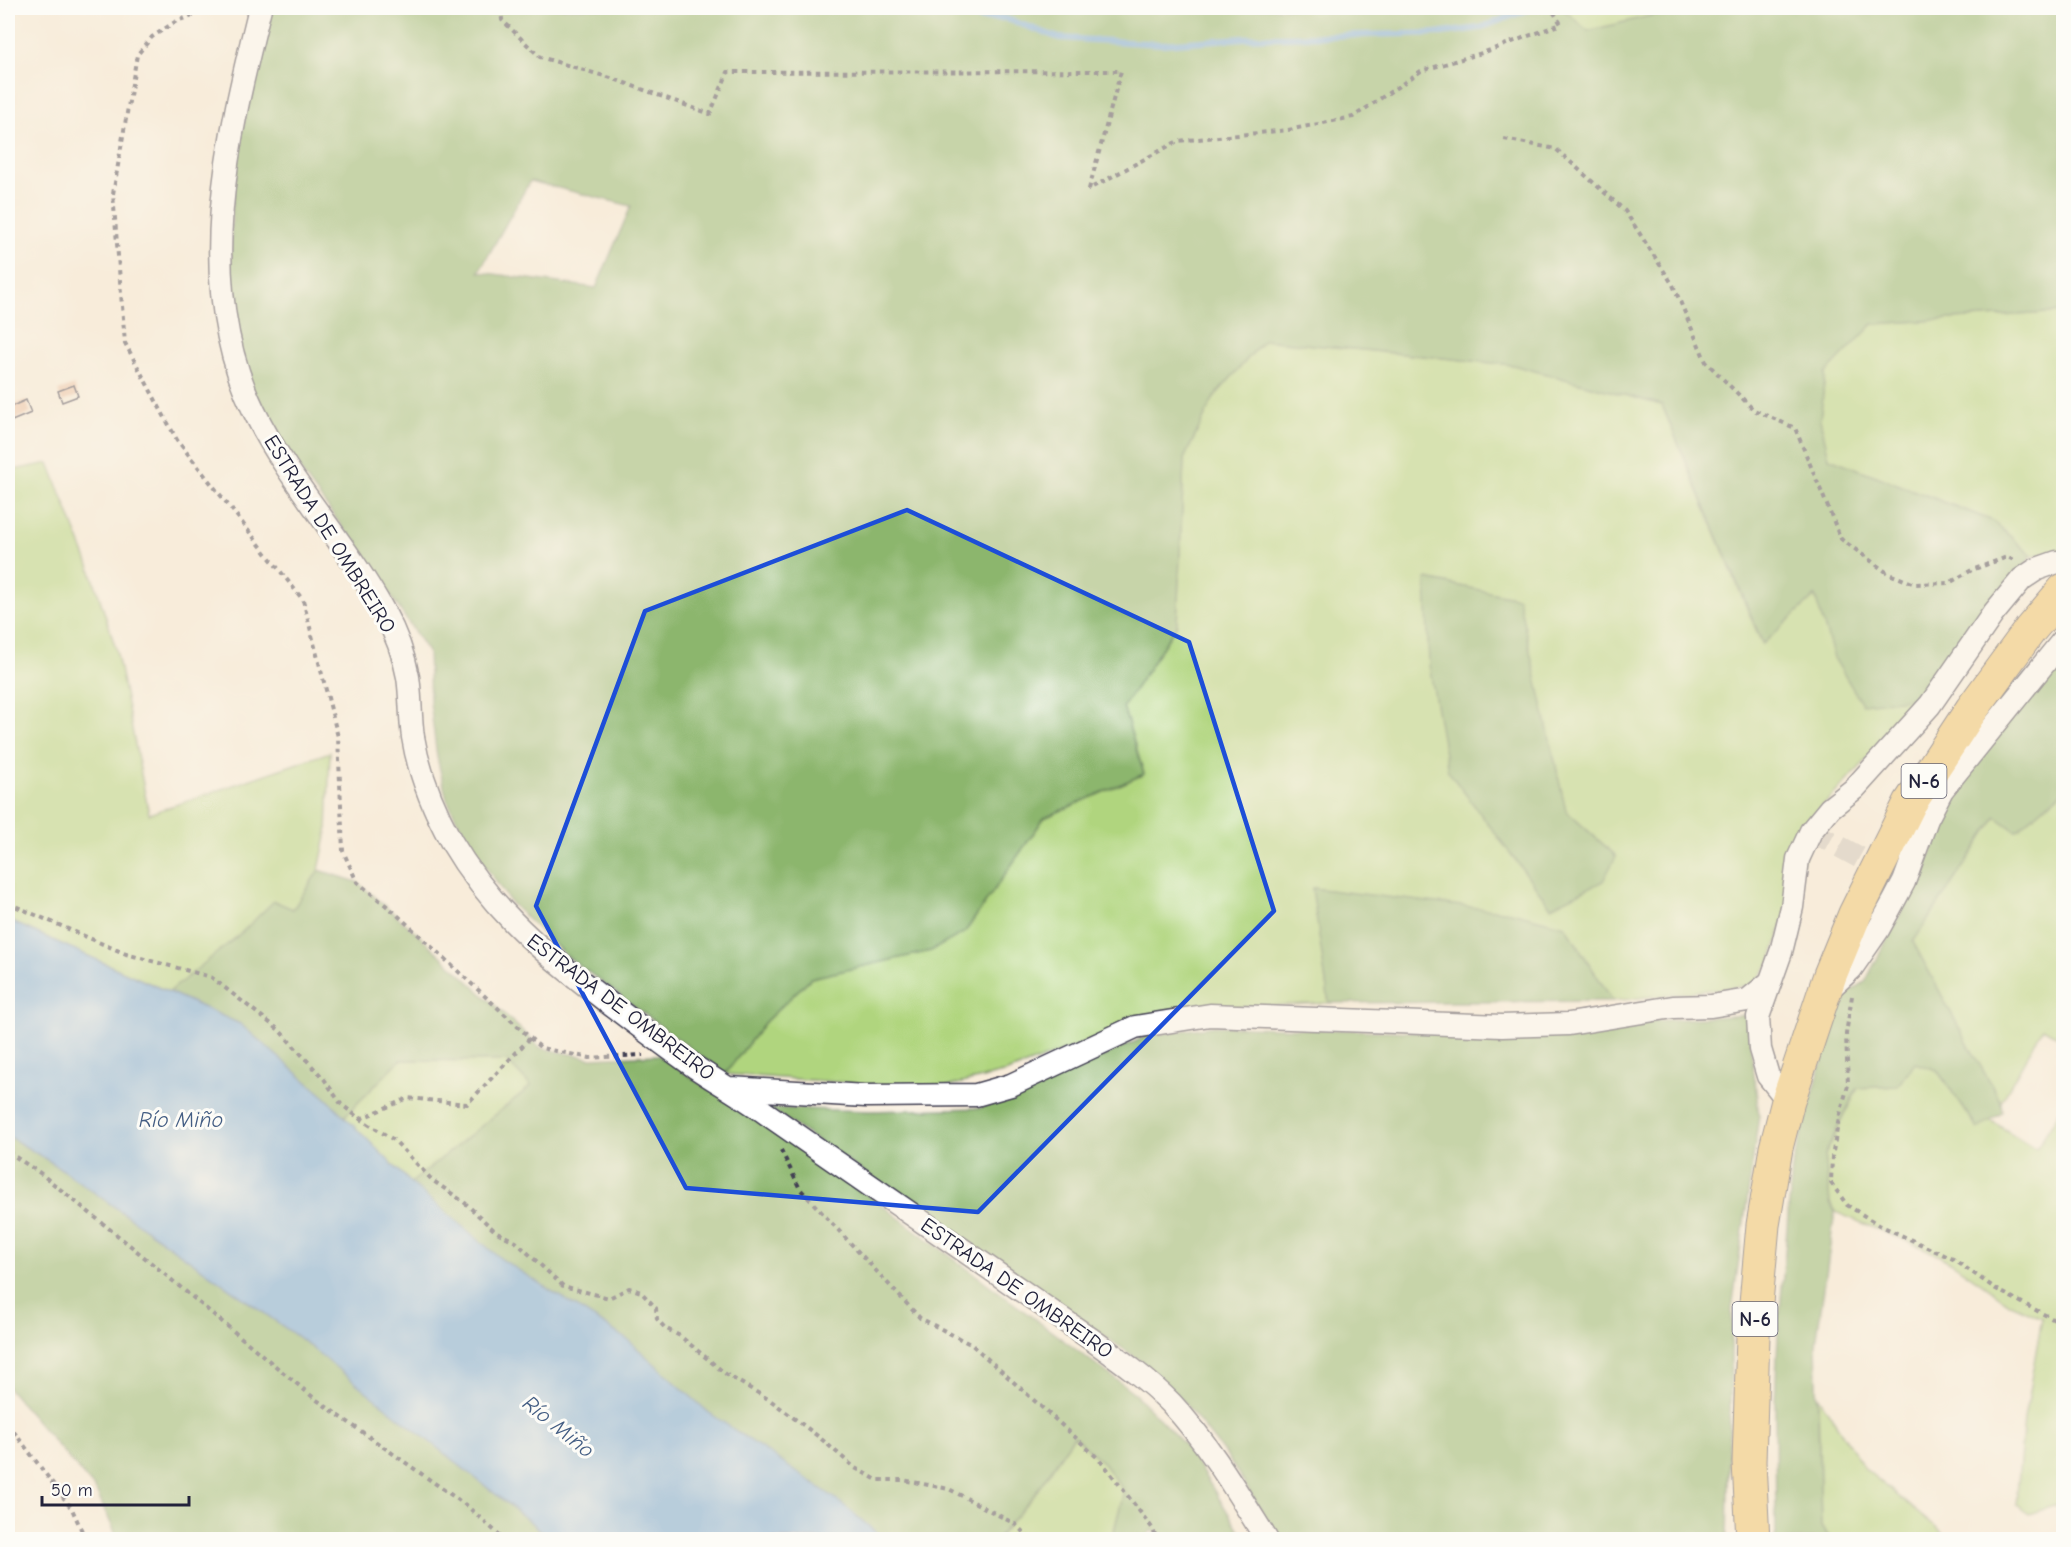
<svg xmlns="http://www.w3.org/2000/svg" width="2071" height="1547" viewBox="0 0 2071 1547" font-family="'Comic Neue',sans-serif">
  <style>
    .green { fill: #b0d57e; stroke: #697c5c; stroke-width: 1.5; fill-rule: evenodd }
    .forest { fill: #8cb66d; stroke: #576c54; stroke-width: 1.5; fill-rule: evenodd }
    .water { fill: #6ca6dc; stroke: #47648c; stroke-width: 1.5 }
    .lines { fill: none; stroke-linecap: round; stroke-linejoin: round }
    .stream { stroke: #6ca6dc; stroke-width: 6 }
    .building { fill: #e7b291 }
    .minor-tunnel { stroke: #cdc4ba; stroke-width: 22; stroke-dasharray: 22 11; stroke-linecap: butt }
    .minor-casing { stroke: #424053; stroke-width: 25 }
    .highway-casing { stroke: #424053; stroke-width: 35 }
    .path { stroke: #424053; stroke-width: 4; stroke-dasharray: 4.5 4.5; stroke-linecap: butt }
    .minor { stroke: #fff; stroke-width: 22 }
    .highway { stroke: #f0c369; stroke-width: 33 }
    .marked { fill: none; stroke: #1d4ed8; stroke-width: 4.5; stroke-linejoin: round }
    .labels { text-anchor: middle; stroke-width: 6; stroke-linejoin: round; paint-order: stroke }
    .shield { fill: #fdfcf7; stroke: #646373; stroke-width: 1.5 }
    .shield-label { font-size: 20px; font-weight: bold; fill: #22223b }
    .street-label { font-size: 21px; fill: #22223b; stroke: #fdfcf7 }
    .water-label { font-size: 22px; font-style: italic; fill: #435d83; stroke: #fdfcf7 }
  </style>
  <rect width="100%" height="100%" fill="#fdfcf7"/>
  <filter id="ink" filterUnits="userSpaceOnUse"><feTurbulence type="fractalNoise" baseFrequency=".0167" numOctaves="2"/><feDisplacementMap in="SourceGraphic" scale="12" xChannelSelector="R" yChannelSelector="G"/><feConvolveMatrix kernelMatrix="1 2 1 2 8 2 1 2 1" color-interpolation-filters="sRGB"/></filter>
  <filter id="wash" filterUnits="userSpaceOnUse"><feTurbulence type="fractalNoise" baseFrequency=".008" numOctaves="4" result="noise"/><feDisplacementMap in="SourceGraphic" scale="24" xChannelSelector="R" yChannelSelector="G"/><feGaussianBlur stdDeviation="1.35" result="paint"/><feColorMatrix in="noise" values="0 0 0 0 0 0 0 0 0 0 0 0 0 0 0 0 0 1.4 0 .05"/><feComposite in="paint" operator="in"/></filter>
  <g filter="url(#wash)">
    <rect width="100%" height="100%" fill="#f8ecda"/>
    <path class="green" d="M1562 8H1683L1587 31Z
      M2063 312V549L2032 556 1993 521 1829 458 1820 420 1825 374 1873 324Z
      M1264 340 1513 365 1662 405 1762 644 1815 596 1835 658 1927 697 1819 810 1771 961 1754 985 1613 1001 1565 926 1313 888 1329 1003 1174 1010 1007 1072 937 1089 725 1074 765 1022 811 978 854 967 965 932 1044 818 1144 774 1123 707 1177 625 1184 459 1214 397ZM1427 579 1518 599 1566 811 1616 856 1550 906 1429 665Z
      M49 463 90 568 116 649 149 814 330 752 327 832 319 870 293 910 236 938 169 992 8 920V471Z
      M2063 791V1040L2043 1028 2001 1102 1964 1037 1913 942 1996 817 2016 831Z
      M400 1060 507 1061 531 1086 411 1183 344 1117Z
      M1915 1063 1937 1070 1978 1129 1990 1120 2036 1149 2063 1106V1503L2029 1514 2016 1505 2024 1419 2042 1318 2011 1304 1952 1263 1926 1249 1835 1212 1830 1203 1825 1155 1858 1088 1897 1086Z
      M1818 1396 1865 1469 1951 1539H1831L1821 1527Z
      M1074 1436 1102 1462 1124 1491 1112 1539 996 1540 1034 1495Z"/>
    <path class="forest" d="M268 8H1562L1588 31 1683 8H2063V312L1873 324 1825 374 1820 420 1829 458 1993 521 2032 556 1927 697 1862 704 1834 658 1815 596 1763 644 1662 405 1513 365 1264 340 1214 397 1184 459 1177 625 1123 707 1144 774 1044 818 965 932 931 951 811 978 765 1022 725 1074 564 954 511 903 467 840 447 800 437 757 430 702 428 652 369 563 279 442 250 386 233 321 230 272 232 210 239 147ZM530 181 631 206 596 288 479 272Z
      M1426 579 1518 598 1566 811 1616 856 1603 881 1551 907 1448 771 1429 665Z
      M2063 647V791L2016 831 1996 817 1913 942 1964 1037 2001 1102 2002 1112 1978 1129 1937 1070 1915 1063 1897 1086 1857 1088 1825 1155 1830 1203 1835 1212 1816 1344 1821 1527 1831 1539 1776 1540 1775 1404 1778 1335 1792 1168 1840 998 1865 982 1929 858 1957 786Z
      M319 870 357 882 413 930 541 1048 590 1058 658 1055 860 1189 1133 1392 1185 1445 1245 1539H1157L1153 1529 1144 1539H1112L1124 1491 1102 1462 1074 1436 1034 1495 996 1539H884L836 1499 708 1412 628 1340 501 1259 411 1183 531 1086 507 1061 400 1060 344 1117 326 1098 240 1024 169 992 240 934 274 901 293 909Z
      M1312 888 1511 912 1565 926 1613 1001 1329 1003Z
      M1747 1015 1759 1115 1732 1309 1727 1539H1280L1228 1458 1183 1401 1141 1361 769 1108 871 1111 980 1108 1056 1078 1147 1036 1214 1026 1453 1033Z
      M8 1136 54 1164 298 1337 552 1539H118L95 1489 8 1388Z"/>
    <path class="water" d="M8 920 240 1024 326 1098 411 1183 501 1259 628 1340 708 1412 836 1499 884 1539H552L298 1337 54 1164 8 1136Z"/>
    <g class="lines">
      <path class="stream" d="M944 8 980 18H1004L1059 38 1162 44 1243 38 1442 33 1480 28 1532 8"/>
    </g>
    <g id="blocks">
      <path class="building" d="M74 385 78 396 62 402 58 391Z
        M26 400 31 413 12 421 8 408Z"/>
    </g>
  </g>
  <g filter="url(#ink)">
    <use href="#blocks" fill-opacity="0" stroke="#424053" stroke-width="1.5"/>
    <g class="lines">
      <path class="minor-tunnel" d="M1811 831 1904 882"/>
      <defs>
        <path id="minor" d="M260 8C228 137 192 284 254 411 289 483 346 542 384 612 395 632 404 655 408 677 411 696 410 717 413 737 419 774 433 808 451 841 488 904 535 946 592 990 625 1016 660 1042 695 1067 719 1083 743 1097 767 1114 875 1188 983 1264 1091 1339 1119 1359 1147 1379 1171 1403 1209 1444 1237 1492 1267 1540
          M1828 990 1851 969 1878 930 1895 899 1904 882 1927 819 1942 790 2064 639
          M730 1088 866 1096 976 1095 1011 1085 1135 1027 1210 1015 1502 1026 1569 1024 1673 1007 1711 1006 1748 1000 1770 982
          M1788 1101 1768 1076 1760 1049 1758 1017 1781 952 1792 907 1798 859 1811 831 1830 808 1854 789 1930 705 1993 614 2022 579 2037 569 2057 562 2064 563"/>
        <path id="highway" d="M1753 1540 1749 1462 1753 1336 1763 1225 1776 1148 1788 1101 1830 975 1855 914 1910 803 1972 709 2030 630 2064 590"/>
      </defs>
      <use href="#minor" class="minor-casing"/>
      <use href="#highway" class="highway-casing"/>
      <path class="path" d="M210 8 175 22 152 37 137 55 113 194 125 343 177 440 303 600 338 737 343 851 357 882 394 912 541 1048 590 1058 643 1055
        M501 8 502 20 540 57 614 79 710 114 728 72 1121 71 1089 189 1178 141 1288 130 1353 117 1421 71 1485 52 1561 24 1551 8
        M1504 139 1556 149 1625 211 1673 285 1706 362 1754 410 1795 428 1841 539 1889 574 1915 584 1949 583 1972 570 2007 557 2014 560
        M8 903 126 954 211 977 279 1030 324 1079 341 1104 360 1119 394 1140 432 1180 464 1202 495 1231 516 1242 563 1286 609 1298 629 1288 641 1292 656 1308 657 1319 665 1328 680 1336 727 1375 770 1400 819 1437 855 1468 877 1480H903L949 1489 1015 1524 1031 1540
        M1852 996 1846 1034 1848 1085 1839 1118 1832 1157 1831 1183 1847 1205 1879 1225 1953 1259 1996 1289 2064 1325
        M360 1119 408 1098 467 1104 530 1038
        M781 1150 800 1189 920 1318 972 1345 1074 1436 1102 1462 1153 1529 1157 1540
        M8 1152 40 1173 132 1247 314 1398 467 1506 505 1540
        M8 1424 72 1509 86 1540"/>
      <use href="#minor" class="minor"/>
      <use href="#highway" class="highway"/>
    </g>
  </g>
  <path d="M0 0H2071V1547H0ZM907 510 1189 642 1274 911 978 1212 686 1188 536 906 645 611Z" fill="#f8ecda" fill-opacity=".55" fill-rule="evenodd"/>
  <path class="marked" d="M907 510 1189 642 1274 911 978 1212 686 1188 536 906 645 611Z"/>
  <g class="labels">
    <g class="shield">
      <rect x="1901.5" y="764" width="45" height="34" rx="4.5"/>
      <rect x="1732.5" y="1302" width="45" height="34" rx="4.5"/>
    </g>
    <g class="shield-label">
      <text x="1924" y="788">N-6</text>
      <text x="1755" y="1326">N-6</text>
    </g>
    <g class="street-label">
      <text transform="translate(330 534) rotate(58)" y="7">ESTRADA DE OMBREIRO</text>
      <text transform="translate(621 1007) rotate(37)" y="7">ESTRADA DE OMBREIRO</text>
      <text transform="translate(1017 1288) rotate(35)" y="7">ESTRADA DE OMBREIRO</text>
    </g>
    <g class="water-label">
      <text x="181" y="1127">Río Miño</text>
      <text transform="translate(559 1426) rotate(39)" y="8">Río Miño</text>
    </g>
  </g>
  <rect width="2071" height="1547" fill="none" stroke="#fdfcf7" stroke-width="30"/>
  <path d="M42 1496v9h147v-9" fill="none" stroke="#22223b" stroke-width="3"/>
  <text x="51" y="1496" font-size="18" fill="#22223b" stroke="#fdfcf7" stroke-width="4.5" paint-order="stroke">50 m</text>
</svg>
